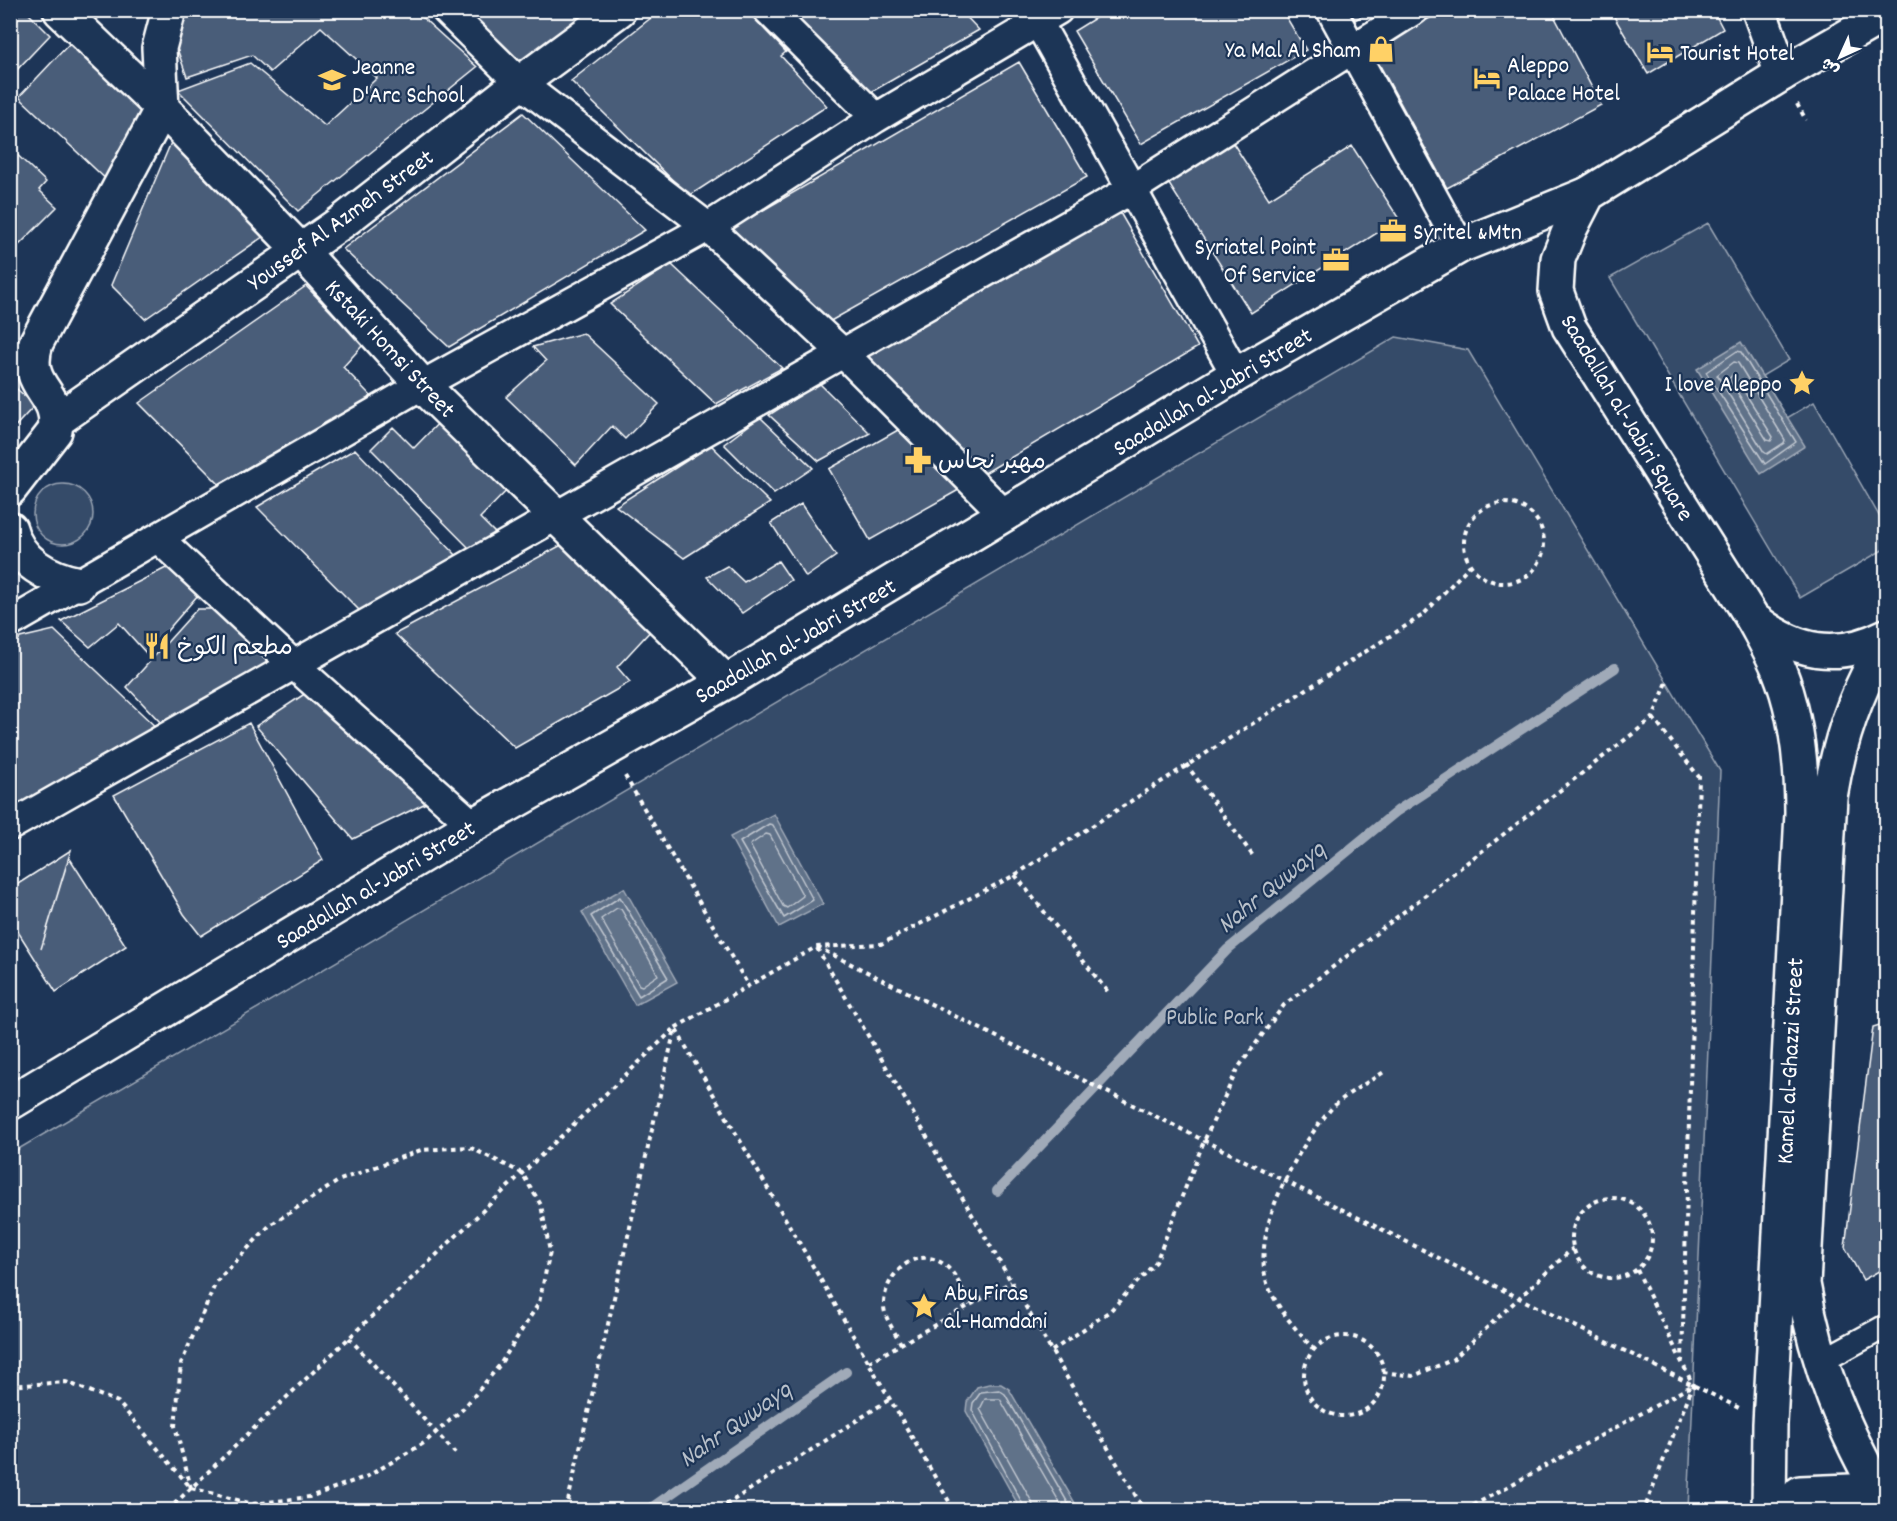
<svg xmlns="http://www.w3.org/2000/svg" width="1897" height="1521" viewBox="0 0 1897 1521" font-family="Dekko,'Playpen Sans Arabic',sans-serif">
  <style>
    .green { fill: #364b69; stroke: #9aa5b4; stroke-width: 1.5 }
    .water { fill: #617289; stroke: #a0aab8; stroke-width: 1.5 }
    .lines { fill: none; stroke-linecap: round; stroke-linejoin: round }
    .shore { stroke: #c0c7d0; stroke-width: 1.5 }
    .stream { stroke: #a0aab8; stroke-width: 10 }
    .building { fill: #4a5d79; stroke: #fff; stroke-width: 1.5 }
    .pedestrian-casing { stroke: #fff; stroke-width: 27 }
    .minor-casing { stroke: #fff; stroke-width: 33 }
    .tertiary-casing { stroke: #fff; stroke-width: 38 }
    .secondary-casing { stroke: #fff; stroke-width: 38 }
    .primary-casing { stroke: #fff; stroke-width: 38 }
    .path { stroke: #fff; stroke-width: 4; stroke-dasharray: 4.5 4.5; stroke-linecap: butt }
    .pedestrian { stroke: #1d3557; stroke-width: 22 }
    .minor { stroke: #1d3557; stroke-width: 28 }
    .tertiary { stroke: #1d3557; stroke-width: 33 }
    .secondary { stroke: #1d3557; stroke-width: 33 }
    .primary { stroke: #1d3557; stroke-width: 33 }
    .labels { text-anchor: middle; stroke-width: 4.5; stroke-linejoin: round; paint-order: stroke }
    .poi-label { font-size: 24px; fill: #fff; stroke: #1d3557; text-anchor: start }
    .street-label { font-size: 24px; fill: #fff; stroke: #1d3557 }
    .park-label { font-size: 24px; fill: #b9c0ca; stroke: #1d3557 }
    .water-label { font-size: 26px; font-style: italic; fill: #b8c0ca; stroke: #1d3557 }
  </style>
  <rect width="100%" height="100%" fill="#1d3557"/>
  <filter id="ink" filterUnits="userSpaceOnUse"><feTurbulence type="fractalNoise" baseFrequency=".0167" numOctaves="2"/><feDisplacementMap in="SourceGraphic" scale="12" xChannelSelector="R" yChannelSelector="G"/><feConvolveMatrix kernelMatrix="1 2 1 2 8 2 1 2 1" color-interpolation-filters="sRGB"/></filter>
  <g filter="url(#ink)">
    <path class="green" d="M1708 223 1789 360 1762 376 1787 418 1814 402 1886 528V548L1800 598 1610 278Z
      M1396 337 1468 350 1720 771 1688 1510H11L10 1154Z
      M33 514a30 30 0 1 1 60 0a30 30 0 1 1-60 0Z"/>
    <path class="water" d="M1741 342 1805 446 1761 474 1697 369Z
      M774 814 823 904 779 927 730 837Z
      M624 888 677 982 635 1005 582 912Z
      M989 1384H1001L1009 1389 1079 1510H1021L966 1411 967 1402 977 1387Z"/>
    <g class="lines">
      <path class="shore" d="M1737 351 1741 352 1796 442 1765 464 1706 372Z
        M1734 362 1738 363 1785 440 1784 443 1767 454 1764 452 1717 375Z
        M1733 374 1773 437 1771 441 1767 440 1729 379Z
        M769 824 773 825 813 900 784 918 740 842Z
        M766 834 770 835 803 896 787 908 783 906 750 845Z
        M620 897 668 978 639 996 591 916Z
        M617 908 621 909 658 975 642 986 639 985 601 919Z
        M1026 1510 972 1410 973 1403 981 1392 999 1390 1005 1394 1072 1510
        M1034 1510 1032 1502 980 1409 985 1399H1000L1064 1510"/>
      <path class="stream" d="M997 1191 1228 949 1397 811 1615 668
        M648 1510 846 1372"/>
    </g>
    <path class="building" d="M10 10H25L50 35 10 77Z
      M187 10H414L477 67 298 211 178 90 250 63 325 126 377 78 321 27 270 72 252 55 187 77 174 40Z
      M460 10H602L520 67Z
      M661 10H746L786 52 781 56 827 106 689 196 571 81Z
      M780 10H960L979 30 866 95Z
      M1108 10H1282L1306 50 1141 144 1074 31Z
      M1349 10H1372L1355 20Z
      M1444 10H1551L1601 105 1447 188 1372 51Z
      M1610 10H1713L1723 29 1648 74Z
      M70 43 148 116 111 184 19 97Z
      M1019 62 1087 177 827 323 729 230Z
      M523 113 645 230 449 347 343 249Z
      M172 140 267 234 145 319 111 285Z
      M1231 140 1269 199 1352 146 1399 219 1251 313 1167 181Z
      M10 148 46 182 39 190 57 207 19 245 10 237Z
      M1119 211 1198 347 983 474 865 355Z
      M671 264 782 368 716 404 610 304Z
      M306 286 363 345 343 367 372 397 219 484 139 403Z
      M583 333 659 404 625 439 612 426 576 465 506 397 546 361 533 347Z
      M10 383 35 405 10 432Z
      M819 383 870 433 819 461 769 415Z
      M446 415 514 483 480 518 496 534 475 554 371 449 393 427 414 448Z
      M760 417 813 468 774 494 724 444Z
      M898 430 964 487 870 540 829 469Z
      M711 445 770 503 684 558 616 506Z
      M355 449 459 558 361 612 257 507Z
      M801 504 836 556 806 577 771 523Z
      M569 541 655 626 617 667 630 682 515 748 395 634Z
      M778 561 791 580 742 613 707 577 727 566 744 582Z
      M170 566 198 595 147 654 119 623 90 647 61 621Z
      M197 609H220L275 662 162 724 127 687Z
      M54 630 161 732 10 824V650L20 638Z
      M306 693 436 798 353 839 256 726Z
      M249 723 323 860 201 936 184 914 114 795Z
      M71 850 41 949 69 857 126 946 56 992 10 919V889Z
      M1886 1023V1267L1863 1280 1845 1247 1873 1027Z"/>
    <g class="lines">
      <defs>
        <path id="pedestrian" d="M1820 1362 1886 1326"/>
        <path id="minor" d="M446 10 520 83 708 227 844 354 1006 516
          M768 10 876 118
          M1026 10 1038 22 1236 375
          M1331 10 1460 246
          M10 353 32 369
          M159 539 294 665 473 825
          M10 623 422 385 708 227 876 118 1058 10
          M10 826 1132 189 1414 10"/>
        <path id="tertiary" d="M56 421 342 222 520 83 619 10"/>
        <path id="secondary" d="M60 10 162 108 301 251 422 385 726 682
          M1759 10 1782 74
          M10 489 55 431C62 390 22 390 36 343L162 108 159 48 169 10
          M10 529C18 562 49 578 79 584
          M1753 619C1762 636 1772 653 1779 670 1797 715 1802 764 1802 813L1770 1424 1769 1510
          M1886 642C1856 690 1839 740 1830 797L1803 1284C1817 1367 1844 1432 1886 1504
          M10 1103 473 825 726 682 1236 375 1460 246 1588 194
          M1788 1510 1800 1493 1851 1491 1886 1503"/>
        <path id="primary" d="M1886 14 1782 74 1588 194 1570 229 1558 259 1556 291 1569 327 1753 619C1796 653 1837 661 1886 636"/>
      </defs>
      <use href="#pedestrian" class="pedestrian-casing"/>
      <use href="#minor" class="minor-casing"/>
      <use href="#tertiary" class="tertiary-casing"/>
      <use href="#secondary" class="secondary-casing"/>
      <use href="#primary" class="primary-casing"/>
      <path class="path" d="M1797 104 1806 120
        M1464 543a40 40 0 1 1 80 0a40 40 0 1 1-80 0Z
        M1653 718 1699 777 1682 1361
        M1186 764 1253 856
        M625 776 748 985
        M1015 875 1108 992
        M817 947 1739 1408
        M817 948 1144 1510
        M1572 1238a40 40 0 1 1 80 0a40 40 0 1 1-80 0Z
        M1637 1270 1693 1385 1644 1510
        M1304 1376a40 40 0 1 1 80 0a40 40 0 1 1-80 0Z
        M349 1338 455 1453
        M901 1344C896 1333 884 1318 884 1306 883 1275 917 1242 946 1266 957 1275 963 1292 970 1305
        M1314 1350C1296 1329 1277 1309 1267 1283 1250 1230 1298 1147 1331 1109 1345 1094 1367 1083 1384 1072
        M1052 1351 1110 1311 1156 1262 1204 1141 1238 1068 1284 1005 1653 718 1667 682
        M869 1362 1011 1282
        M1383 1372 1413 1376 1452 1360 1573 1248
        M10 1386 66 1382 118 1402 191 1488 253 1504 309 1497 368 1476 424 1443 463 1409 499 1366 539 1303 550 1252 541 1205 522 1173 469 1147 421 1150 340 1180 270 1225 216 1282 181 1364 175 1426 191 1488
        M168 1510 675 1028 954 1510
        M566 1510 675 1028 816 947 881 944 1015 875 1423 615 1470 565
        M718 1510 890 1399
        M1465 1510 1693 1385"/>
      <use href="#pedestrian" class="pedestrian"/>
      <use href="#minor" class="minor"/>
      <use href="#tertiary" class="tertiary"/>
      <use href="#secondary" class="secondary"/>
      <use href="#primary" class="primary"/>
    </g>
  </g>
  <defs>
    <symbol id="shop-bare" viewBox="-9 -9 18 18"><path d="M-5-2.5h2.3a2.7 3.5 0 0 1 5.4 0H5L5.5 6h-11ZM-1.5-2.5h3a1.5 2.3 0 0 0-3 0Z" fill="#ffd166" stroke="#1d3557" stroke-width="2.5" paint-order="stroke"/></symbol>
    <symbol id="hotel-bare" viewBox="-9 -9 18 18"><path d="M-6-4.5h1.5V1H6V5H4.5V3h-9V5H-6ZM-4 0a1.8 1.8 0 1 1 3.6 0ZM.5 0V-2.5h3Q6-2.5 6 0Z" fill="#ffd166" stroke="#1d3557" stroke-width="2.5" paint-order="stroke"/></symbol>
    <symbol id="school-bare" viewBox="-9 -9 18 18"><path d="M0-5L7-2L0 1L-7-2ZM-4 1L0 2.5L4 1V4Q0 6-4 4Z" fill="#ffd166" stroke="#1d3557" stroke-width="2.5" paint-order="stroke"/></symbol>
    <symbol id="office-bare" viewBox="-9 -9 18 18"><path d="M-6-3h4V-5.5h4V-3h4V5H-6ZM-1-4.5V-3h2v-1.5ZM-6 0V1H6V0Z" fill="#ffd166" stroke="#1d3557" stroke-width="2.5" paint-order="stroke"/></symbol>
    <symbol id="sight-bare" viewBox="-9 -9 18 18"><path d="M0-6L1.8-2.2L6-1.7L2.9 1.2L3.7 5.4L0 3.3L-3.7 5.4L-2.9 1.2L-6-1.7L-1.8-2.2Z" fill="#ffd166" stroke="#1d3557" stroke-width="2.5" paint-order="stroke"/></symbol>
    <symbol id="pharmacy-bare" viewBox="-9 -9 18 18"><path d="M-2-6h4v4h4v4h-4v4h-4v-4h-4v-4h4Z" fill="#ffd166" stroke="#1d3557" stroke-width="2.5" paint-order="stroke"/></symbol>
    <symbol id="restaurant-bare" viewBox="-9 -9 18 18"><path d="M-5-6h1v4h1v-4h1v4h1v-4h1v5L-1.5 .5V6h-2V.5L-5-1ZM5-6V6H3V1.5H1.5Q1.5-4 5-6Z" fill="#ffd166" stroke="#1d3557" stroke-width="2.5" paint-order="stroke"/></symbol>
  </defs>
  <g fill-rule="evenodd">
    <use href="#shop-bare" x="1362" y="30" width="38" height="38"/>
    <use href="#hotel-bare" x="1641" y="33" width="38" height="38"/>
    <use href="#hotel-bare" x="1468" y="59" width="38" height="38"/>
    <use href="#school-bare" x="313" y="61" width="38" height="38"/>
    <use href="#office-bare" x="1374" y="212" width="38" height="38"/>
    <use href="#office-bare" x="1317" y="241" width="38" height="38"/>
    <use href="#sight-bare" x="1783" y="364" width="38" height="38"/>
    <use href="#pharmacy-bare" x="899" y="441" width="38" height="38"/>
    <use href="#restaurant-bare" x="138" y="627" width="38" height="38"/>
    <use href="#sight-bare" x="905" y="1287" width="38" height="38"/>
  </g>
  <g class="labels">
    <g class="poi-label">
      <text x="1361" y="57" text-anchor="end">Ya Mal Al Sham</text>
      <text x="1680" y="60">Tourist Hotel</text>
      <text x="1507" y="72">Aleppo<tspan x="1507" dy="28">Palace Hotel</tspan></text>
      <text x="352" y="74">Jeanne<tspan x="352" dy="28">D'Arc School</tspan></text>
      <text x="1413" y="239">Syritel &amp;Mtn</text>
      <text x="1316" y="254" text-anchor="end">Syriatel Point<tspan x="1316" dy="28">Of Service</tspan></text>
      <text x="1782" y="391" text-anchor="end">I love Aleppo</text>
      <text x="938" y="468">مهير نحاس</text>
      <text x="177" y="654">مطعم الكوخ</text>
      <text x="944" y="1300">Abu Firas<tspan x="944" dy="28">al-Hamdani</tspan></text>
    </g>
    <g class="street-label">
      <text transform="translate(340 219) rotate(-36)" y="8">Youssef Al Azmeh Street</text>
      <text transform="translate(391 348) rotate(47)" y="8">Kstaki Homsi Street</text>
      <text transform="translate(1212 391) rotate(-31)" y="8">Saadallah al-Jabri Street</text>
      <text transform="translate(1628 417) rotate(59)" y="8">Saadallah al-Jabiri Square</text>
      <text transform="translate(795 640) rotate(-30)" y="8">Saadallah al-Jabri Street</text>
      <text transform="translate(375 884) rotate(-31)" y="8">Saadallah al-Jabri Street</text>
      <text transform="translate(1789 1061) rotate(-87)" y="8">Kamel al-Ghazzi Street</text>
    </g>
    <g class="park-label">
      <text x="1215" y="1024">Public Park</text>
    </g>
    <g class="water-label">
      <text transform="translate(1270 886) rotate(-39)" y="9">Nahr Quwayq</text>
      <text transform="translate(734 1423) rotate(-35)" y="9">Nahr Quwayq</text>
    </g>
  </g>
  <rect width="1897" height="1521" fill="none" stroke="#1d3557" stroke-width="36"/>
  <rect x="18" y="18" width="1861" height="1485" fill="none" stroke="#fff" stroke-width="2" filter="url(#ink)"/>
  <g transform="translate(1840 57) rotate(225)" stroke="#1d3557" stroke-width="4.5" paint-order="stroke">
  <path d="M0-4.5L10 22L0 15L-10 22Z" fill="#ffffff"/>
  <text y="-9" font-size="16" font-weight="bold" text-anchor="middle" fill="#ffffff">ش</text>
  </g>
</svg>
